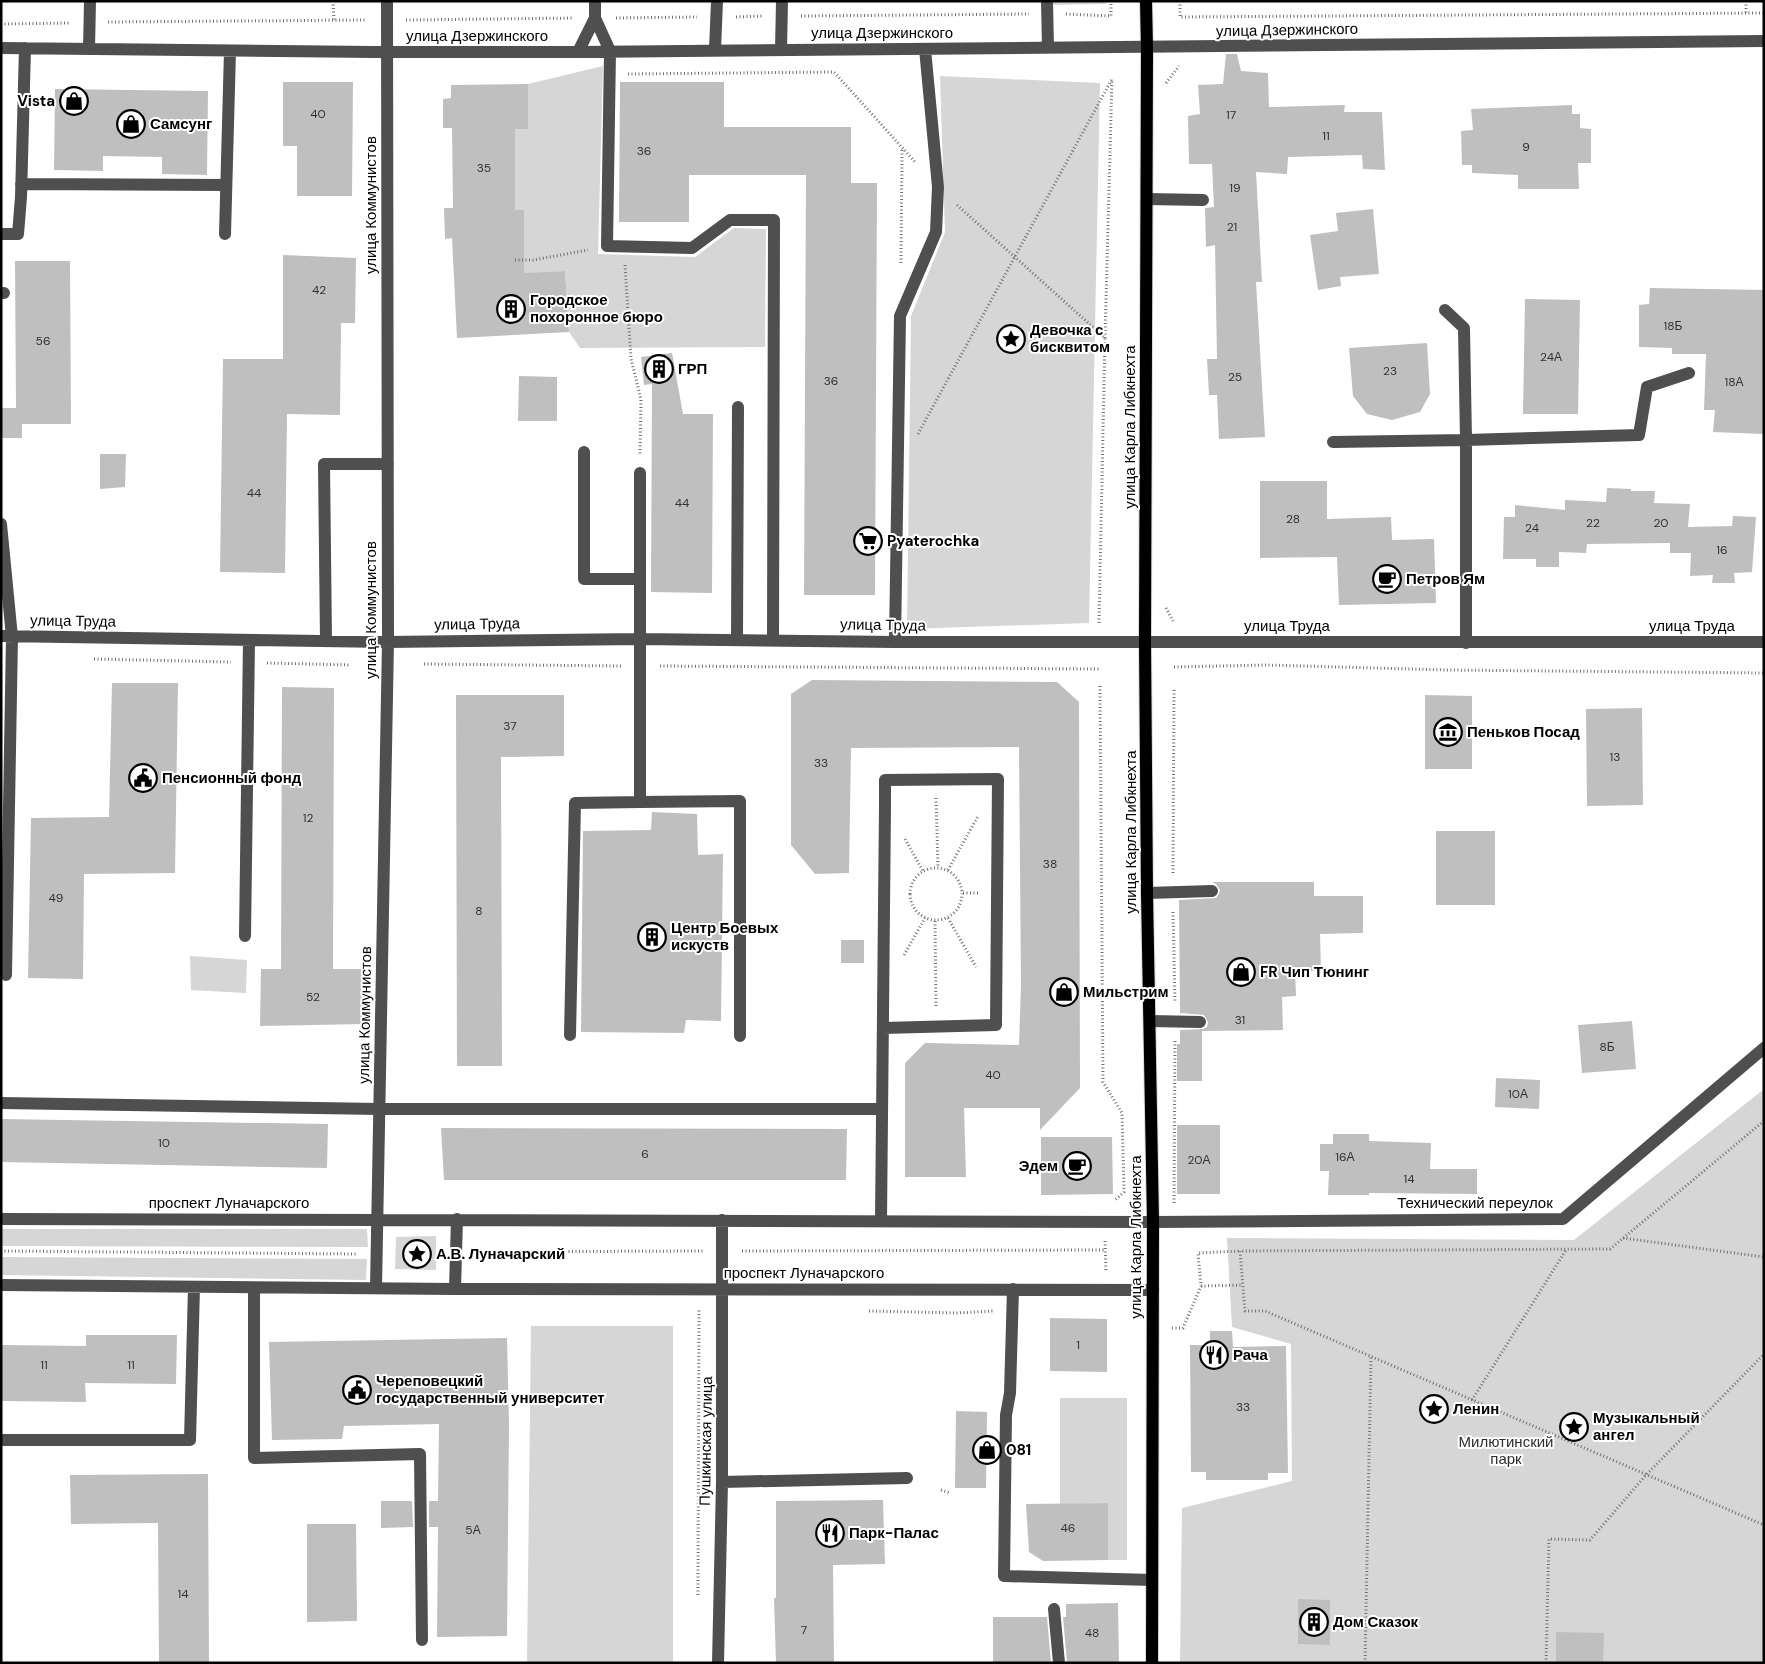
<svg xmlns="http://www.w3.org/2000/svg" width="1765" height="1664" viewBox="0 0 1765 1664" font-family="'DM Sans',sans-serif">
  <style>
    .green { fill: #d6d6d6 }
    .building { fill: #bfbfbf }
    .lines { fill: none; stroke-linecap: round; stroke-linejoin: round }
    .major-casing { stroke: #dbdbdb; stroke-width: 14 }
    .path { stroke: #717171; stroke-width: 3; stroke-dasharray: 1 2.5; stroke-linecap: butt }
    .minor { stroke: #4f4f4f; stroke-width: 12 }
    .major { stroke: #000; stroke-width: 12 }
    .labels { text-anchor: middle; stroke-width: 4; stroke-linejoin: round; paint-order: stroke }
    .number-label { font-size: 12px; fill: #303030 }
    .street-label { font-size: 15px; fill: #000; stroke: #fff }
    .poi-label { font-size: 15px; font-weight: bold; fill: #000; stroke: #fff; text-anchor: start }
    .park-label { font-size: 15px; fill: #2d2d2d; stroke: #fff }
  </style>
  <rect width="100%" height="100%" fill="#fff"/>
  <path class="green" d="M1049 1H1106V4L1049 5Z
    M603 66 598 254 695 257 734 228 766 229 765 347 580 348 569 332 565 271 515 274V260L524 253V210H515V129H528V84Z
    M940 76 1100 83 1089 623 907 629 911 316 945 232Z
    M190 956 247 960 246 993 191 990Z
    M1764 1089V1663H1180L1182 1508 1292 1481 1291 1344 1232 1327 1227 1238 1574 1240Z
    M1 1229H367L368 1247 1 1246Z
    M436 1236V1270L395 1269 396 1237Z
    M1 1257 367 1259 366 1280 1 1275Z
    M531 1326H673V1663H527Z
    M1060 1398H1127V1560H1108V1503L1060 1504Z"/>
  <path class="building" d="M1226 54H1237L1241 71 1268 73 1269 107 1345 105 1344 112H1382L1385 170 1363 169 1362 155 1288 157 1287 174 1256 172 1262 282H1256L1265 437 1219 439 1217 395H1209L1207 359H1217L1215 245 1206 247 1205 208 1214 207 1212 164H1189L1188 116 1200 114 1198 85 1223 84Z
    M283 82H353L352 196H297V146H283Z
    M620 82H724V127H851V183H877L875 595H804L806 175H689V222H619Z
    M528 84V129H515V210H524V273L565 271 569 332 457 338 452 238 445 239 444 208H453L452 128H443V99L451 98V85Z
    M55 89 208 91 207 175 162 174V157L103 156V171L54 170Z
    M1572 105V114H1580V128L1591 129V163H1578L1579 189H1518V175L1472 173V165H1462L1461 131 1473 130 1471 109Z
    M1373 209 1379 274 1340 277 1341 286 1318 290 1310 235 1338 231 1336 213Z
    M283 255 356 258 355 323H341L340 415 287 414 285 573 220 572 223 359H283Z
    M15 261H70L71 424H22V438H1V408H16Z
    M1650 288 1764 290V434L1713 432 1715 410H1704L1706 354H1672V348L1639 347V305L1649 304Z
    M1525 299 1580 300 1578 414H1523Z
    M1427 343 1430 394 1420 412 1392 420 1367 414 1353 396 1349 348Z
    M672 353 683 414H713L712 593 651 592 652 384 644 385 641 357Z
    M519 376 557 377V421H518Z
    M100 454H126L125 487 100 489Z
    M1260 481H1327V519L1391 517 1392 540 1434 539 1436 603 1339 605 1337 557 1260 558Z
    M1607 488 1631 489V491H1655L1654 503 1690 504 1688 527 1732 526 1733 516 1756 517 1752 572 1734 573 1735 583H1712L1713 575 1690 576 1691 553H1670V543L1587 544 1586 553 1559 552V567H1536V559H1503L1504 517H1515V505L1565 510V500L1606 502Z
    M812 680 1057 682 1079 702 1080 1088 1040 1130V1108H964L966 1177H905V1063L925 1043 1019 1045 1021 985 1019 747 851 748 849 873 815 874 791 845V694Z
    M112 683H178L175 873 84 874 83 979 28 978 31 818 109 817Z
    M282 687 334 688 333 969H364L365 1024 260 1026 261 969H281Z
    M456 695H564V756L501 757 502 1066H457Z
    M1425 695 1472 696V769H1425Z
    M1642 708 1643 805 1587 806 1586 709Z
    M652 812 697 814 698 855 723 854 721 1021 686 1020 684 1033 581 1032 583 831 651 830Z
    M1436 831H1495V905H1436Z
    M1212 882H1314V896H1363V933L1320 934 1321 971H1295L1296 996 1282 997 1283 1030 1202 1031V1081H1177V1044H1180V1030L1203 1029 1207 1027 1208 1022 1204 1015 1180 1013 1179 900 1216 898 1219 894 1220 890 1216 884Z
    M841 940H864V963H841Z
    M1632 1021 1636 1069 1582 1073 1578 1025Z
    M1496 1078 1540 1080 1539 1109 1495 1107Z
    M1 1119 328 1124 327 1168 1 1162Z
    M1177 1125H1220V1194H1177Z
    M441 1128 847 1129 846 1180H444Z
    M1333 1134H1369V1141L1431 1143 1430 1169H1477V1194L1369 1193V1195H1328L1329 1171H1320V1144H1333Z
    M1041 1137H1112L1113 1194 1041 1195Z
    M1050 1318 1107 1319V1372L1050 1371Z
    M1210 1331H1232L1233 1347 1286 1346 1288 1473H1268V1480H1206V1472H1191L1190 1345H1210Z
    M86 1335H177L176 1384 85 1383 86 1402 1 1401V1345L86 1346Z
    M507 1338 509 1424 507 1636 437 1637 438 1527H429V1501H438L439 1424 344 1426 342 1439 272 1440 269 1342Z
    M956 1411 987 1412 986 1488H955Z
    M208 1474 209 1663H159L158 1523 71 1524 70 1475Z
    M883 1500 885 1564 833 1565 834 1663H776L774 1598H776V1501Z
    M381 1501H412L413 1527 381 1528Z
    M1108 1503V1560L1043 1561 1029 1552 1026 1504Z
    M307 1524H356L357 1621 307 1622Z
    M1298 1599 1330 1600V1645L1298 1644Z
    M1118 1603 1119 1663H1067L1063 1617H1066V1604Z
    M993 1617H1047L1051 1663H993Z
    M1556 1632 1604 1633 1603 1663H1556Z"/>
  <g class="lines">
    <defs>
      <path id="major" d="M1146 1 1147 48 1145 641 1147 893 1153 1222 1152 1663"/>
    </defs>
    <use href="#major" class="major-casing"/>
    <path class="path" d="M333 1 334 20
      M1180 1V17L1764 13
      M1746 1V13
      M1066 14 1111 16V1
      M801 16 1029 14
      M736 17 762 16
      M616 18 697 17
      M406 20 574 18
      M108 22 367 20
      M1 24 70 23
      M628 74 834 72 916 163
      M1166 83 1179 66
      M957 205 1105 338 1099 623
      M515 260H533L588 250
      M901 263 902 148
      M625 265 631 359 641 399 640 454
      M1105 338 1112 79
      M918 434 1112 79
      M1166 608 1173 621
      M94 659 231 662
      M267 663 351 665
      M424 664 621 666
      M660 666 1099 669
      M1174 667 1266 665 1447 670 1764 673
      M1100 686 1103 1082 1122 1113 1124 1192 1114 1201
      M936 798 938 867
      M905 839 923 871
      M910 894a26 26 0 1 1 52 0a26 26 0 1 1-52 0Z
      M948 870 978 816
      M1173 873 1174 688
      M963 893H980
      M1173 912 1175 1003
      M948 918 976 967
      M935 921 936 1008
      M904 955 925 918
      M1764 1121 1610 1249 1240 1251 1245 1311H1265L1764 1525
      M1174 1203 1175 1039
      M1623 1238 1764 1257
      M1105 1241 1106 1272
      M1 1251 358 1254
      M742 1251 1105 1250
      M474 1252 703 1251
      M1201 1286 1243 1285
      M869 1311 957 1313 993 1311
      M1172 1328H1183L1201 1286 1198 1253 1240 1251
      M1472 1400 1566 1250
      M941 1490 950 1493
      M698 1595 699 1308
      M1365 1663 1371 1356
      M1546 1663 1549 1539 1590 1540 1646 1475 1764 1354"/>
    <path class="minor" d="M1047 1 1048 48
      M595 18 610 51 607 246 692 248 730 220H774L773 640
      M1 48 374 52H578L1764 41
      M89 49 90 1
      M715 50 717 1
      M781 50 782 1
      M578 52 595 18V1
      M21 184 226 185
      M1147 199 1203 200
      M1 234H18L21 197 25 48
      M225 234 230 51
      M1 293H4
      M1333 442 1466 440 1464 328 1445 310
      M584 452V579H640
      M640 473V802L740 801V1036
      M1 524 12 637 6 975
      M1 636 388 642 640 639 895 642H1764
      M737 639 738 407
      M326 641 324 464H388
      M895 642 900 316 936 232 938 187 925 49
      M1466 643V440L1639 435 1647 387 1689 373
      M1147 893 1212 891
      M245 936 249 640
      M1150 1021 1200 1022
      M570 1035 575 803 640 802
      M1 1103 379 1109H882
      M1 1219 1153 1222 1563 1219 1764 1048
      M881 1221 885 805V780L998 779 996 1025 883 1028
      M1 1285 455 1289 1153 1290
      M254 1288V1458L420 1454 422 1640
      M376 1288 388 642 387 1
      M455 1289 457 1219
      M1013 1289 1010 1393 1006 1415 1004 1576 1152 1580
      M1 1440H190L194 1287
      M722 1482 907 1478
      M1054 1609 1059 1663
      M718 1663 722 1482V1220"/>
    <use href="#major" class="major"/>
  </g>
  <defs>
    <symbol id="shop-ring" viewBox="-11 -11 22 22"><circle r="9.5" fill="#fff" stroke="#000" stroke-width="1.5"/><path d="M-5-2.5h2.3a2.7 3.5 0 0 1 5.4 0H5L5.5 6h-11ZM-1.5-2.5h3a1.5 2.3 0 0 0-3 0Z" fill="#000"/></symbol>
    <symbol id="building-ring" viewBox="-11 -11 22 22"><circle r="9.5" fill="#fff" stroke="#000" stroke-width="1.5"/><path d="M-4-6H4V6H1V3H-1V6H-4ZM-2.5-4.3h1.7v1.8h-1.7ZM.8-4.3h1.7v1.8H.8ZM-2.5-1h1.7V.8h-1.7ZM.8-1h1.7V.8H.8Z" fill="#000"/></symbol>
    <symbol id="sight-ring" viewBox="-11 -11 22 22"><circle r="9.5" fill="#fff" stroke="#000" stroke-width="1.5"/><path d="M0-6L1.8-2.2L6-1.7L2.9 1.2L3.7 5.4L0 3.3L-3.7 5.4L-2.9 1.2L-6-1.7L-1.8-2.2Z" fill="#000"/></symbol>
    <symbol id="supermarket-ring" viewBox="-11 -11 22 22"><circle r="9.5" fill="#fff" stroke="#000" stroke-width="1.5"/><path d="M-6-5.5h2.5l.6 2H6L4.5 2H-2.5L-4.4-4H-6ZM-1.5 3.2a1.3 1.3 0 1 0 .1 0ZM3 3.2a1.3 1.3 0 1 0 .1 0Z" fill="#000"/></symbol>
    <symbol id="cafe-ring" viewBox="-11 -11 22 22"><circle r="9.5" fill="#fff" stroke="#000" stroke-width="1.5"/><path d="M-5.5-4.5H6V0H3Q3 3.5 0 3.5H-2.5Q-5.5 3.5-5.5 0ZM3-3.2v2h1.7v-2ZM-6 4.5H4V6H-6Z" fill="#000"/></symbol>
    <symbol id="museum-ring" viewBox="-11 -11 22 22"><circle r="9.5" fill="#fff" stroke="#000" stroke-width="1.5"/><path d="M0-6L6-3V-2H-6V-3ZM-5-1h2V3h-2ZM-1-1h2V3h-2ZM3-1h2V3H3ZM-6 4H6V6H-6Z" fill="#000"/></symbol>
    <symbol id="civic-ring" viewBox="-11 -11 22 22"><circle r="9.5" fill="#fff" stroke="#000" stroke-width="1.5"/><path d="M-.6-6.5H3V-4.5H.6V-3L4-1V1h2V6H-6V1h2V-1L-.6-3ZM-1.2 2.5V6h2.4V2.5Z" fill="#000"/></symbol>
    <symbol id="restaurant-ring" viewBox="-11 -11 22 22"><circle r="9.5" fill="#fff" stroke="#000" stroke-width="1.5"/><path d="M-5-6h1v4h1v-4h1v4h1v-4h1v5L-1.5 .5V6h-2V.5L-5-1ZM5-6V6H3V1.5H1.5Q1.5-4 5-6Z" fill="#000"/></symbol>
  </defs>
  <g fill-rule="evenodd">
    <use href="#shop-ring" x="58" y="85" width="32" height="32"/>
    <use href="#shop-ring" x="115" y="108" width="32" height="32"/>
    <use href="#building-ring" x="495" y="293" width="32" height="32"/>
    <use href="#sight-ring" x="995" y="323" width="32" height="32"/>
    <use href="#building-ring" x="643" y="353" width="32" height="32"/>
    <use href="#supermarket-ring" x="852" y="525" width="32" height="32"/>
    <use href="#cafe-ring" x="1371" y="563" width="32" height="32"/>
    <use href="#museum-ring" x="1432" y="716" width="32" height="32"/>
    <use href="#civic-ring" x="127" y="762" width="32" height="32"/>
    <use href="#building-ring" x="636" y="921" width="32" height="32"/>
    <use href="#shop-ring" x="1225" y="956" width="32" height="32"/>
    <use href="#shop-ring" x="1048" y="976" width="32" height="32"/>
    <use href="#cafe-ring" x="1061" y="1150" width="32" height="32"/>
    <use href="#sight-ring" x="401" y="1238" width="32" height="32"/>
    <use href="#restaurant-ring" x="1198" y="1339" width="32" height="32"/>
    <use href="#civic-ring" x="341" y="1374" width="32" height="32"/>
    <use href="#sight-ring" x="1418" y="1393" width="32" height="32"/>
    <use href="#sight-ring" x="1558" y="1411" width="32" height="32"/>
    <use href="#shop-ring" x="971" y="1434" width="32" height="32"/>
    <use href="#restaurant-ring" x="814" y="1517" width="32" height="32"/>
    <use href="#building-ring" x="1298" y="1606" width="32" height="32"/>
  </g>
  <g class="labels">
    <g class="number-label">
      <text x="318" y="118">40</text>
      <text x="1231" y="119">17</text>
      <text x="1326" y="140">11</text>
      <text x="1526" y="151">9</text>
      <text x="644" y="155">36</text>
      <text x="484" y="172">35</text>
      <text x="1235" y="192">19</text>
      <text x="1232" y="231">21</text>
      <text x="319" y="294">42</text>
      <text x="1673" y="330">18Б</text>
      <text x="43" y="345">56</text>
      <text x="1551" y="361">24А</text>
      <text x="1390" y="375">23</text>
      <text x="1235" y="381">25</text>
      <text x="831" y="385">36</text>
      <text x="1734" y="386">18А</text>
      <text x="254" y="497">44</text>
      <text x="682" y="507">44</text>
      <text x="1293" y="523">28</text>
      <text x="1593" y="527">22</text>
      <text x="1661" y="527">20</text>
      <text x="1532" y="532">24</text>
      <text x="1722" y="554">16</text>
      <text x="510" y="730">37</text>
      <text x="1615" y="761">13</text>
      <text x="821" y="767">33</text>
      <text x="308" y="822">12</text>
      <text x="1050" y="868">38</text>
      <text x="56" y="902">49</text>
      <text x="479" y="915">8</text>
      <text x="313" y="1001">52</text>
      <text x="1240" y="1024">31</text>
      <text x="1607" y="1051">8Б</text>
      <text x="993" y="1079">40</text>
      <text x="1518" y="1098">10А</text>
      <text x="164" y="1147">10</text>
      <text x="645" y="1158">6</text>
      <text x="1345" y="1161">16А</text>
      <text x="1199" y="1164">20А</text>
      <text x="1409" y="1183">14</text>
      <text x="1078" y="1349">1</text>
      <text x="44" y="1369">11</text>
      <text x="131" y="1369">11</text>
      <text x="1243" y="1411">33</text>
      <text x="1068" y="1532">46</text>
      <text x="473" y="1534">5А</text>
      <text x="183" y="1598">14</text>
      <text x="804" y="1634">7</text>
      <text x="1092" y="1637">48</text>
    </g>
    <g class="street-label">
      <text transform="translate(1287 30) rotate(-1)" y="5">улица Дзержинского</text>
      <text x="882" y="38">улица Дзержинского</text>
      <text x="477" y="41">улица Дзержинского</text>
      <text transform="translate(371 205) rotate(-90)" y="5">улица Коммунистов</text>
      <text transform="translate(1130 427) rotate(-90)" y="5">улица Карла Либкнехта</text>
      <text transform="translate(371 610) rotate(-90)" y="5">улица Коммунистов</text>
      <text transform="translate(73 621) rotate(1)" y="5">улица Труда</text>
      <text transform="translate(477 624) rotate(-1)" y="5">улица Труда</text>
      <text transform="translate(883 625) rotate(1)" y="5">улица Труда</text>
      <text x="1287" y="631">улица Труда</text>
      <text x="1692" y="631">улица Труда</text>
      <text transform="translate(1131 832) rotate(-90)" y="5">улица Карла Либкнехта</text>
      <text transform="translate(365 1015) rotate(-89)" y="5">улица Коммунистов</text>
      <text x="229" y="1208">проспект Луначарского</text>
      <text x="1475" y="1208">Технический переулок</text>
      <text transform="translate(1136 1237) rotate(-90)" y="5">улица Карла Либкнехта</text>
      <text x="804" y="1278">проспект Луначарского</text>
      <text transform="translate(706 1441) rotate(-89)" y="5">Пушкинская улица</text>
    </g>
    <g class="poi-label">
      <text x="55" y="106" text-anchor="end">Vista</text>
      <text x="150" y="129">Самсунг</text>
      <text x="530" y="305">Городское<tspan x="530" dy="17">похоронное бюро</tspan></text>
      <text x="1030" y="335">Девочка с<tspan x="1030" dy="17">бисквитом</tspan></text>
      <text x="678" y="374">ГРП</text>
      <text x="887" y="546">Pyaterochka</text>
      <text x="1406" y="584">Петров Ям</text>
      <text x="1467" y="737">Пеньков Посад</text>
      <text x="162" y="783">Пенсионный фонд</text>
      <text x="671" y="933">Центр Боевых<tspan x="671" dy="17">искуств</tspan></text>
      <text x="1260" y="977">FR Чип Тюнинг</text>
      <text x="1083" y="997">Мильстрим</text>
      <text x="1058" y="1171" text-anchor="end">Эдем</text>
      <text x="436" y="1259">А.В. Луначарский</text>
      <text x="1233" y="1360">Рача</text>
      <text x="376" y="1386">Череповецкий<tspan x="376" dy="17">государственный университет</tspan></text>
      <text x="1453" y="1414">Ленин</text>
      <text x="1593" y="1423">Музыкальный<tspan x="1593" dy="17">ангел</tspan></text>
      <text x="1006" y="1455">081</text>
      <text x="849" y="1538">Парк-Палас</text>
      <text x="1333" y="1627">Дом Сказок</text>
    </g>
    <g class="park-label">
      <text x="1506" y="1447">Милютинский<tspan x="1506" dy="17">парк</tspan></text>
    </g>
  </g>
  <rect width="1765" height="1664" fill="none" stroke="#000000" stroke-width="5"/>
</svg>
